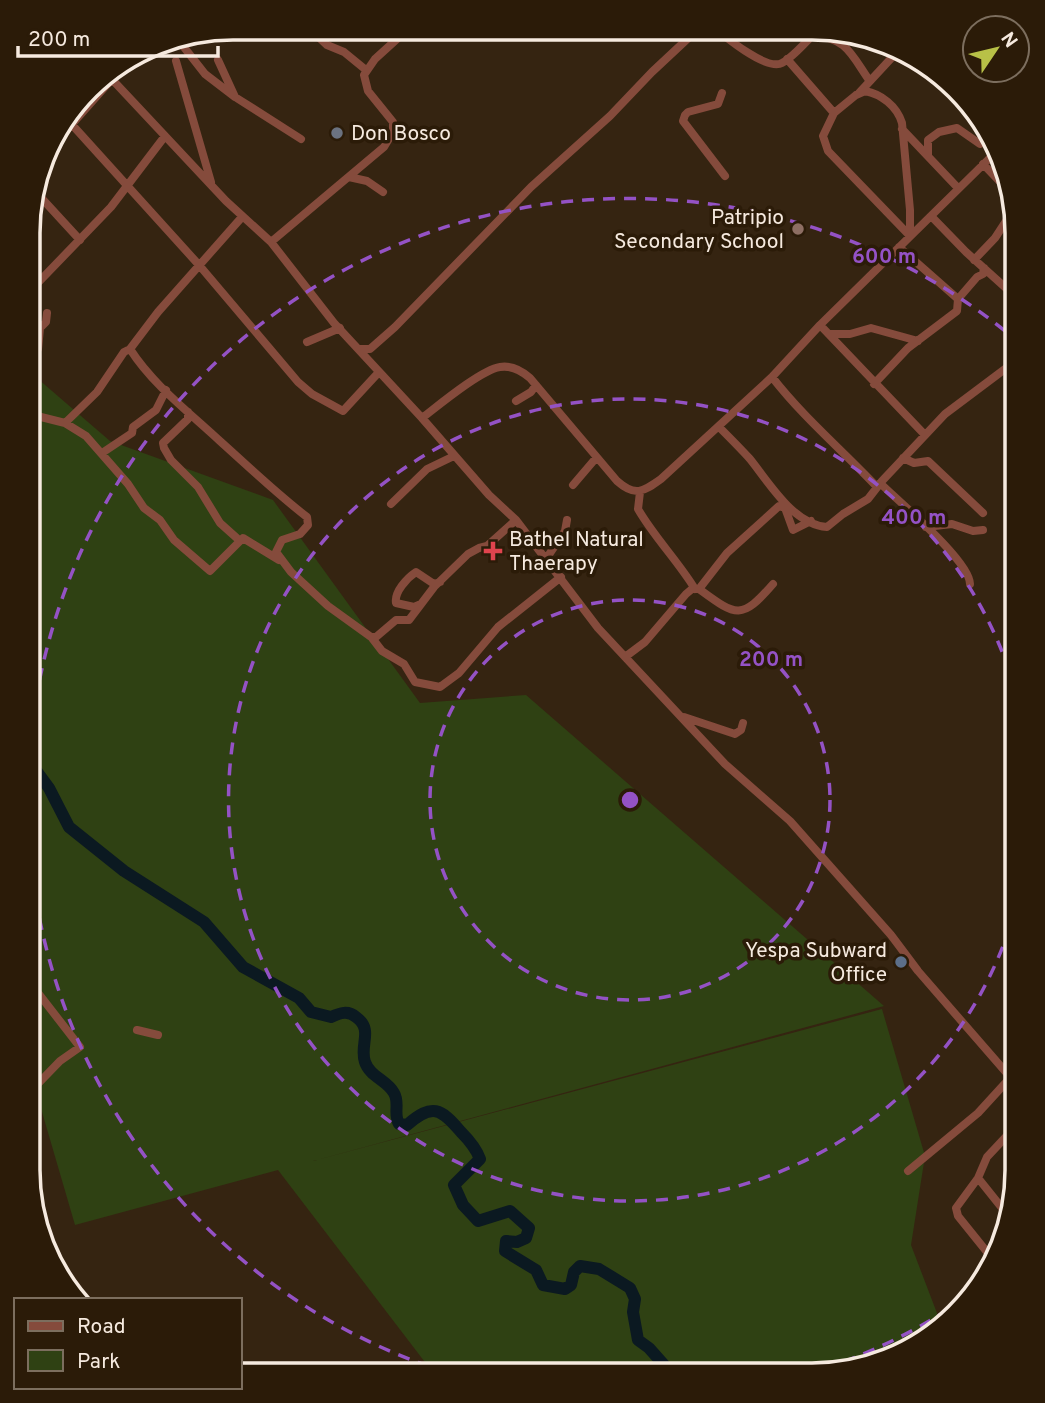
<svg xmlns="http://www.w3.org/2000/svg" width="1045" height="1403" viewBox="0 0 1045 1403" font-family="Overpass,sans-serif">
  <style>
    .green { fill: #2f4113 }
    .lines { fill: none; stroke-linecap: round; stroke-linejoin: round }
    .river { stroke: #0b1921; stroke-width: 12 }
    .minor { stroke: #854b3c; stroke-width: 8 }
    .ring { fill: none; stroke: #9452c5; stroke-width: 3.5; stroke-dasharray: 12 9 }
    .worship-dot { fill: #6b7280; stroke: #2b1b08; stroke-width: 2.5 }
    .education-dot { fill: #8d6e63; stroke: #2b1b08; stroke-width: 2.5 }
    .health-dot { fill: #e0444e; stroke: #2b1b08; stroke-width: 2.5 }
    .service-dot { fill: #5c6f8a; stroke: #2b1b08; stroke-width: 2.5 }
    .labels { text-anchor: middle; stroke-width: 7; stroke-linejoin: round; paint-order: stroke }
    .poi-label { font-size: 21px; fill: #f6eadf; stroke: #2b1b08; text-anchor: start }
    .rim { fill: none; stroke: #f6eadf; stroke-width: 3.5 }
    .centre { fill: #9452c5; stroke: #2b1b08; stroke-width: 3.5 }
    .ring-label { font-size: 21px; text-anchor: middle; font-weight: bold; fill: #9452c5; stroke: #2b1b08; stroke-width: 7; stroke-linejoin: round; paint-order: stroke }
  </style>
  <rect width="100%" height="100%" fill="#352411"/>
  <path class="green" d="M30 372 110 441 273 500 420 703 526 695 884 1006 313 1161 882 1009 925 1156 911 1245 940 1321 903 1354 812 1375 434 1374 278 1170 75 1225 28 1064Z"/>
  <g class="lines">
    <path class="river" d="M29 761 49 788 69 827 124 871 204 922 243 967 299 998 311 1012 331 1017C340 1013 348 1010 356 1017 374 1030 359 1045 365 1062 370 1077 387 1080 394 1093 400 1103 393 1114 399 1124L407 1125C432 1103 441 1108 461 1132 469 1140 476 1148 480 1159L454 1185 463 1205 478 1221 510 1211 529 1228 526 1238 517 1242 506 1241 505 1251 536 1270 543 1285 565 1289 571 1285 574 1272 580 1266 599 1269 630 1288 635 1299 633 1312 638 1340 649 1348 673 1375"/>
    <path class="minor" d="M309 28 327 45 344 52 366 70
      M716 29C728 39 767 71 782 63 795 56 807 40 818 30
      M798 30 809 39
      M812 35C847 38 851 54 869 80
      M183 46 205 74 235 97
      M787 59 834 113 823 136 828 151 910 236
      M218 60 235 97 301 139
      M176 61 211 182
      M107 74 226 201 271 242 334 323 422 418 489 495 516 520 598 628 725 764 790 821 891 935 918 971 1017 1085
      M722 93 718 104 688 112 685 115 683 121 725 176
      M859 93 897 52
      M834 113 856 95 865 91C881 94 897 106 902 123L910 210V236
      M66 118 199 265 298 382 312 394 343 411 379 372
      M902 129 958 188
      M993 139 994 154
      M48 151 112 79
      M928 156V140L939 132 957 128 980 144 983 143 988 134
      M983 164 1007 189
      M349 177 367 181 383 192
      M35 191 80 240
      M931 216 966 252 1017 298
      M271 242 384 147 393 132V122L368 91 364 75 375 59 408 29
      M899 247 958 299
      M974 260 995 238 1012 212
      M30 291 111 207 165 136
      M820 325 925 435
      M1016 325 1017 322
      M829 334H850L871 328 918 341
      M307 342 340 328
      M130 349C153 385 190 413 221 442 250 468 277 494 307 517L308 525 300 534 282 540 276 552 291 572 328 606 371 637H376L396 620H409L434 587 468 554 479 548 487 546 516 520
      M360 349H370L395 327 531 187 610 116 652 72 698 29
      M30 359 38 349 40 328 46 322 47 313
      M772 377C803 417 842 450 877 487
      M874 384 908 348 957 311 958 299 977 277 983 274 984 268
      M516 401 531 392 536 385
      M29 410 37 416 65 423 86 436 128 484 144 508 160 520 174 540 210 571 243 538 279 560
      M188 412V419L163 443 164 448 171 460 198 487 220 523 239 540
      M422 418C439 405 481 370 500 367 512 365 522 371 530 378L617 481C635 497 643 492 661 479L772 377 820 325 998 150
      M65 423 97 392 124 352 130 349 158 312 242 217
      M719 427C729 437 740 448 750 459 770 484 794 525 827 527L843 514 868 499 882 481 945 414 1017 360
      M102 453 132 433 133 427 156 410 166 390
      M903 458 914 463 928 461 983 513
      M880 483C898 501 970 561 970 584
      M573 485 596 458
      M640 492 638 509C654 537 678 561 695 589
      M391 504 427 469 454 456
      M926 527 952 524 973 531 983 530
      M546 559 565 531 567 520
      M699 589C736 616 741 621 773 584
      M421 604 414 607 396 603C394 592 407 578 416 572L434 584 440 582
      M372 638 382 651 404 664 415 682 440 687 459 673 498 627 561 577
      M625 657 645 642 686 594 692 589H699L727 553 779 506 785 508 793 530 811 521
      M684 717 735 734 741 730 743 723
      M137 1030 158 1035
      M28 1094 60 1061 80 1047 28 980
      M908 1171 978 1113 1010 1078
      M978 1178 1006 1213
      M991 1257 958 1216 956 1208 978 1178 987 1157 1017 1125"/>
  </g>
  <g class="ring">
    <circle cx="630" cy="800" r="200"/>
    <path d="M1016 907A401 401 0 1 1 1016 693"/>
    <path d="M966 1298A601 601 0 0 1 806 1375M449 1373A601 601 0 1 1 1016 340"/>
  </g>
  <circle class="worship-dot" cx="337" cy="133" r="7"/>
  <circle class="education-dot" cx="798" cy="229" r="7"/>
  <path class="health-dot" d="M489.5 540.5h7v7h7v7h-7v7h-7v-7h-7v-7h7z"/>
  <circle class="service-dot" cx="901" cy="962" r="7"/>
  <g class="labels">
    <g class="poi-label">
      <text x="351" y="140">Don Bosco</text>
      <text x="784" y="224" text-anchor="end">Patripio<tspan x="784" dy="24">Secondary School</tspan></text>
      <text x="509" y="546">Bathel Natural<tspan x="509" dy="24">Thaerapy</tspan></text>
      <text x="887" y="957" text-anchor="end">Yespa Subward<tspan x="887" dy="24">Office</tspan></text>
    </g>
  </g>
  <path d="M0 0H1045V1403H0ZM233 40H812A193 193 0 0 1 1005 233V1170A193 193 0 0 1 812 1363H233A193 193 0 0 1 40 1170V233A193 193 0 0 1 233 40Z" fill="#2b1b08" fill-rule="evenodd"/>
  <path class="rim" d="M233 40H812A193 193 0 0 1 1005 233V1170A193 193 0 0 1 812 1363H233A193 193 0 0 1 40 1170V233A193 193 0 0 1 233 40Z"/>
  <circle cx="630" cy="800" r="10" class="centre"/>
  <g class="ring-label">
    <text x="884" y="263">600 m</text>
    <text x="914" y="524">400 m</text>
    <text x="771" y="666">200 m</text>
  </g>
  <rect x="14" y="1298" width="228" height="91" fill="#2b1b08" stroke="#7c6e5e" stroke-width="2"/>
  <rect x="28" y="1321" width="35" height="10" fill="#854b3c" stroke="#7c6e5e" stroke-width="2"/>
  <text x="77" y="1333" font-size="21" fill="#f6eadf">Road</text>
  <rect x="28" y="1350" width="35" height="21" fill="#2f4113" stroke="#7c6e5e" stroke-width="2"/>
  <text x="77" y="1368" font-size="21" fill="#f6eadf">Park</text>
  <g transform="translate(996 49) rotate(55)"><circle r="33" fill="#2b1b08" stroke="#7c6e5e" stroke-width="2"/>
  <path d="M0-5L12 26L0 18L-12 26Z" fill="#b8c147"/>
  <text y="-10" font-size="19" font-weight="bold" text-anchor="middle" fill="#f6eadf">N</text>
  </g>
  <path d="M18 46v10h200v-10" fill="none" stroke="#f6eadf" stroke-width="3.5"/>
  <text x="28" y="46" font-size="21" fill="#f6eadf" stroke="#2b1b08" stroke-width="5" paint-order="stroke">200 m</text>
</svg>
